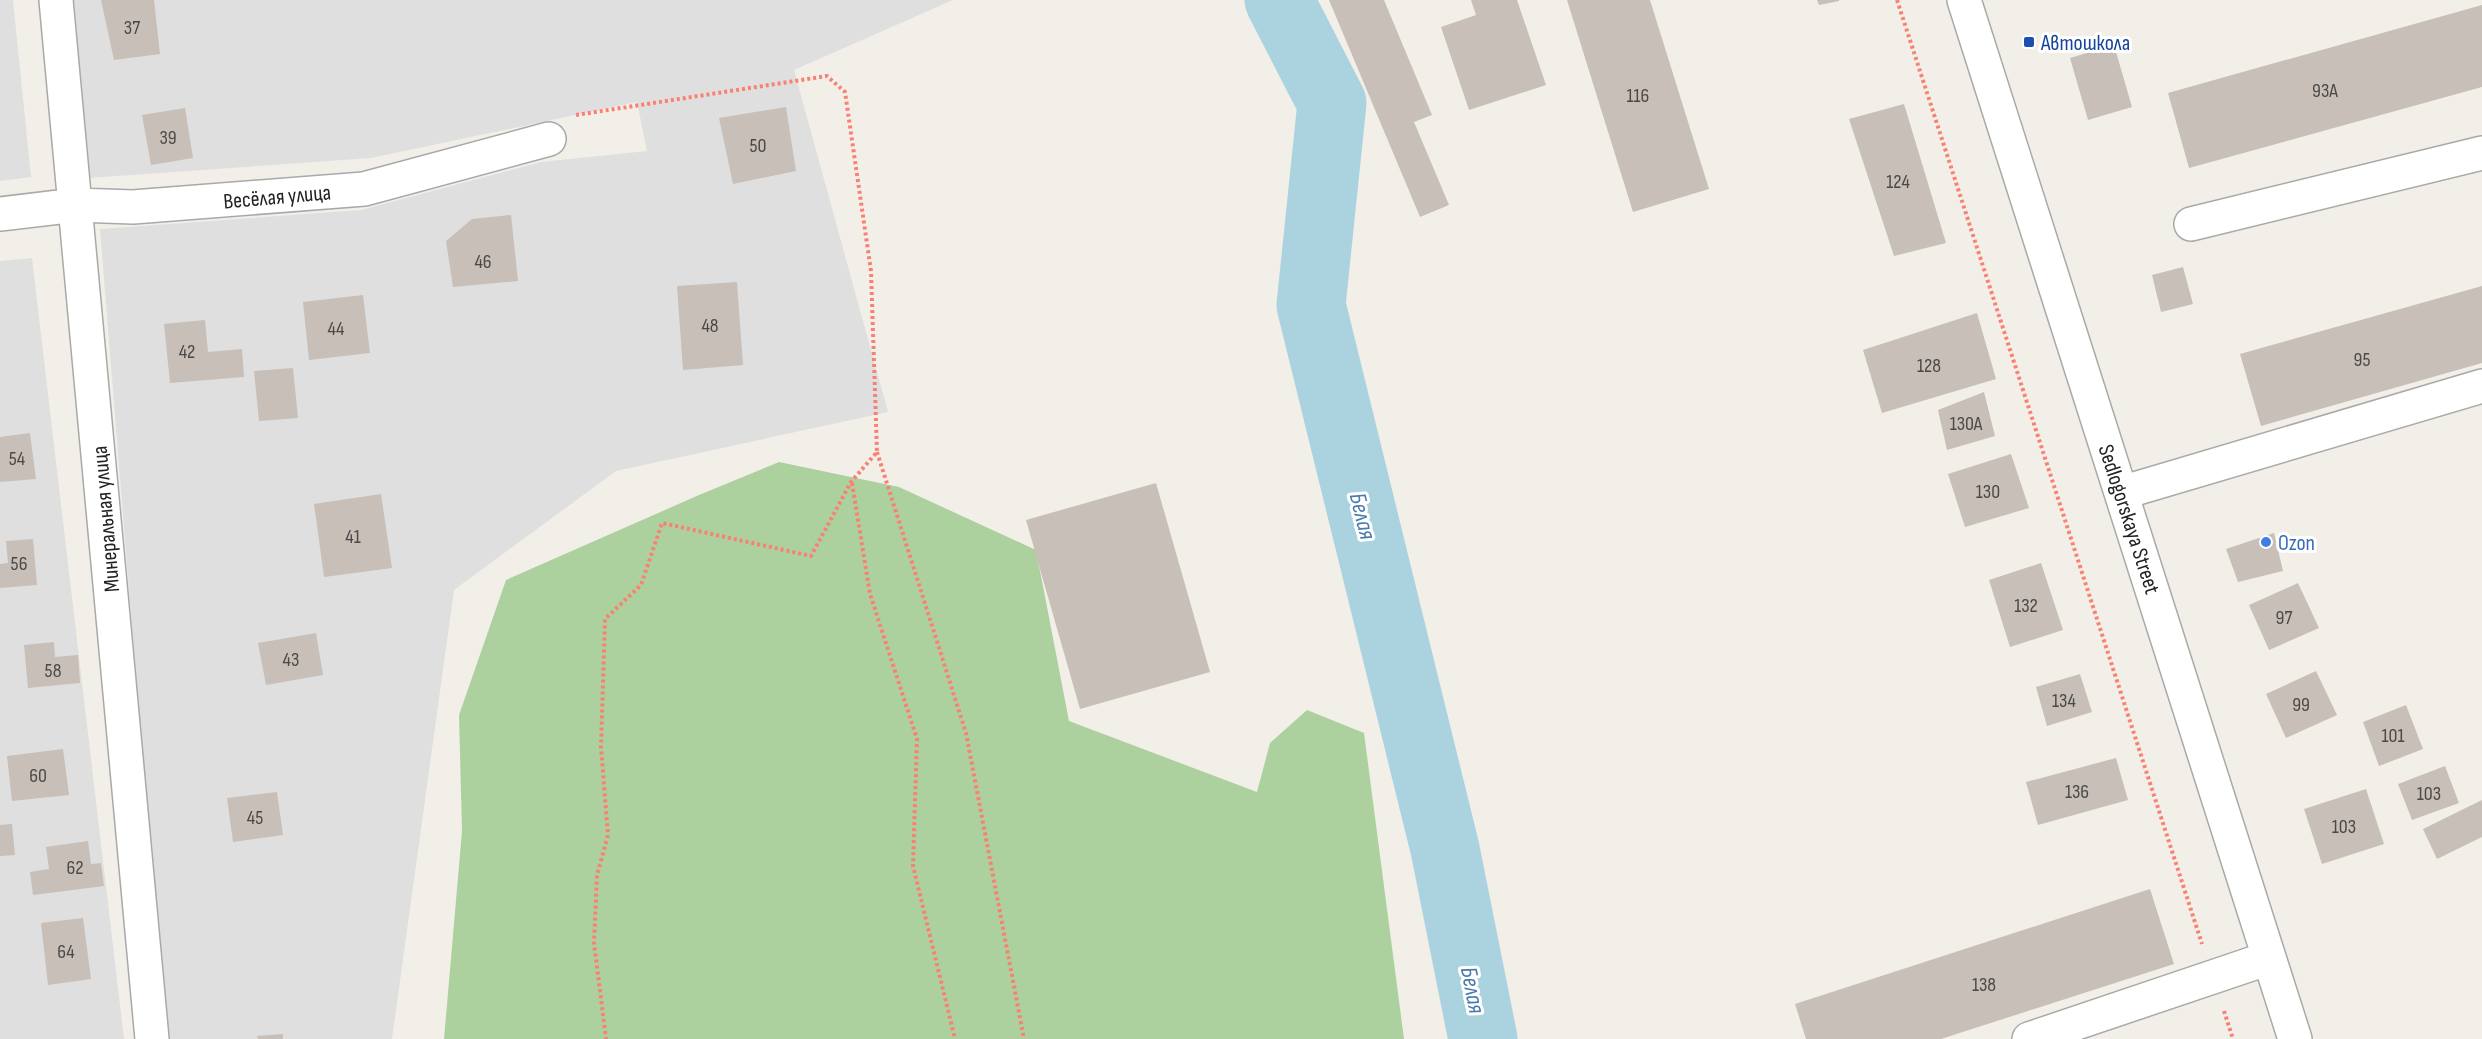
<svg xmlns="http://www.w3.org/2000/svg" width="2482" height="1039" viewBox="0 0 2482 1039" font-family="'Sofia Sans Condensed',sans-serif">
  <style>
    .residential { fill: #e0dfdf }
    .forest { fill: #add19e }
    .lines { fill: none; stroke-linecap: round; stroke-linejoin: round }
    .river { stroke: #aad3df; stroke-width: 69 }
    .building { fill: #c7bfb8 }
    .minor-casing { stroke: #a9a9a9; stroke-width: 36 }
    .path { stroke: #fa8072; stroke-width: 4; stroke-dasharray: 3 3; stroke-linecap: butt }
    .minor { stroke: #fff; stroke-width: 33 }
    .transit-dot { fill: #1a4fb4; stroke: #fff; stroke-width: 2 }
    .shop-dot { fill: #3f7fe0; stroke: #fff; stroke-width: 2 }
    .labels { text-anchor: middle; stroke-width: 6; stroke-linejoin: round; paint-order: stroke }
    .number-label { font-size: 20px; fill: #4b4948 }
    .transit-label { font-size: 22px; fill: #164399; stroke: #fff; text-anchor: start }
    .street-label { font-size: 22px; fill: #222; stroke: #fff }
    .shop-label { font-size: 22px; fill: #366cbe; stroke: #fff; text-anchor: start }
    .water-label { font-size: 24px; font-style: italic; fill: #4a7aab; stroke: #fff }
  </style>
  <rect width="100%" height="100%" fill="#f2efe9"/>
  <path class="residential" d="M0 0H13L31 177 0 181Z
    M74 0H953L794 70 888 412 616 471 454 590 392 1039H165L100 229 361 210 541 162 647 151 637 102 371 158 88 178Z
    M32 258 124 1039H0V261Z"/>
  <path class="forest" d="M779 462 899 487 1036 550 1069 721 1257 792 1270 743 1307 710 1364 733 1404 1039H444L462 831 459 715 506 580 699 495Z"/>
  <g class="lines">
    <path class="river" d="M1279 0 1332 103 1311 305 1445 849 1483 1039"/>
  </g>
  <path class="building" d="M101 0H154L160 54 114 60Z
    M1329 0H1384L1432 115 1414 122 1449 205 1420 217Z
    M1471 0H1517L1546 85 1469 110 1441 27 1476 15Z
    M1567 0H1650L1709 189 1633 212Z
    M1817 0H1839V1L1819 5Z
    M2482 5V87L2189 168 2168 93Z
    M2114 45 2132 107 2088 120 2070 58Z
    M1904 104 1946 243 1894 256 1849 119Z
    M786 107 796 171 733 184 719 118Z
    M185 108 193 158 151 165 142 115Z
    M511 215 518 281 453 287 446 241 472 219Z
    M2183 267 2193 304 2161 312 2152 275Z
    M737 282 743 365 683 370 677 286Z
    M2482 286V363L2261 426 2240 354Z
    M363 295 370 353 309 360 303 302Z
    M1977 313 1996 379 1882 413 1863 350Z
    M205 320 208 352 242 349 244 377 170 383 164 324Z
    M293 368 298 418 259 421 254 371Z
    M1984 392 1995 436 1947 450 1938 410Z
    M30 433 36 479 0 482V437Z
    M2011 454 2029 508 1965 527 1948 474Z
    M1156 483 1210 672 1080 709 1026 520Z
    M381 494 392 568 324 577 314 504Z
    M2274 533 2283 571 2238 582 2226 549Z
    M33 539 37 585 0 588V564L8 563 6 541Z
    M2041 563 2063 630 2010 647 1989 580Z
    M2298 583 2319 628 2269 650 2249 605Z
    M316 633 323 675 266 685 258 643Z
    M54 642 55 657 78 655 80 683 28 688 24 645Z
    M2316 671 2337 715 2286 738 2266 694Z
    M2080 674 2092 712 2047 726 2036 687Z
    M2406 705 2423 749 2379 766 2363 722Z
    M63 749 69 795 12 801 7 756Z
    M2116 758 2128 800 2038 825 2026 782Z
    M2445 766 2459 803 2412 820 2398 784Z
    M2366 789 2384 844 2322 864 2304 809Z
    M277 792 283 835 233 842 227 798Z
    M2482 800V837L2437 859 2423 829Z
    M12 824 15 855 0 856V825Z
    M88 841 91 864 101 863 104 886 33 895 30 872 49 869 46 847Z
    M2150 889 2174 964 1941 1039H1806L1795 1004Z
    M83 918 91 979 48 985 41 923Z
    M283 1034V1039H258L257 1036Z"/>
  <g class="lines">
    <defs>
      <path id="minor" d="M56 0 152 1039
        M1964 0 2295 1039
        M0 214 76 205 133 207 364 189 549 139
        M2191 224 2482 153
        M2121 493 2482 386
        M2029 1039 2269 958"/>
    </defs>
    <use href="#minor" class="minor-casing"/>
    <path class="path" d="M1897 0 2202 944
      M576 115 827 76 845 92 871 271 877 452 851 482 811 556 662 523 641 585 605 619 601 747 608 835 597 875 594 943 606 1039
      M877 452 966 733 1024 1039
      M852 483 870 594 917 739 913 866 955 1039
      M2224 1011 2233 1039"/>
    <use href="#minor" class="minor"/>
  </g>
  <rect class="transit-dot" x="2023" y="36" width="12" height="12" rx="3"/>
  <circle class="shop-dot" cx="2266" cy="542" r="6"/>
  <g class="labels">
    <g class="number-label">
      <text x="132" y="34">37</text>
      <text x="2325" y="97">93А</text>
      <text x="1638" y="102">116</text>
      <text x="168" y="144">39</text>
      <text x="758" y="152">50</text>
      <text x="1898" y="188">124</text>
      <text x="483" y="268">46</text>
      <text x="710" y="332">48</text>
      <text x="336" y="335">44</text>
      <text x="187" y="358">42</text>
      <text x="2362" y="366">95</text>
      <text x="1929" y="372">128</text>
      <text x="1966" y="430">130А</text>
      <text x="17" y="465">54</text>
      <text x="1988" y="498">130</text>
      <text x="353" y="543">41</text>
      <text x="19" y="570">56</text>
      <text x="2026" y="612">132</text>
      <text x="2284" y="624">97</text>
      <text x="291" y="666">43</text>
      <text x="53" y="677">58</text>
      <text x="2064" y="707">134</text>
      <text x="2301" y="711">99</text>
      <text x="2393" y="742">101</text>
      <text x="38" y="782">60</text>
      <text x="2077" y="798">136</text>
      <text x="2429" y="800">103</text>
      <text x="255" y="824">45</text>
      <text x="2344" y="833">103</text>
      <text x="75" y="874">62</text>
      <text x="66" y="958">64</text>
      <text x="1984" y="991">138</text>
    </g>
    <g class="transit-label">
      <text x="2041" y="50">Автошкола</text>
    </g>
    <g class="street-label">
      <text transform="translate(277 196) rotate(-5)" y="8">Весёлая улица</text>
      <text transform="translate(105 519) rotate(-95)" y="8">Минеральная улица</text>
      <text transform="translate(2130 519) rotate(72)" y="8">Sedlogorskaya Street</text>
    </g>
    <g class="shop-label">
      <text x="2278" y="550">Ozon</text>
    </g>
    <g class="water-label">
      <text transform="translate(1363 516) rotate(76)" y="8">Белая</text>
      <text transform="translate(1473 990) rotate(79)" y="8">Белая</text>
    </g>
  </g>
</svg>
